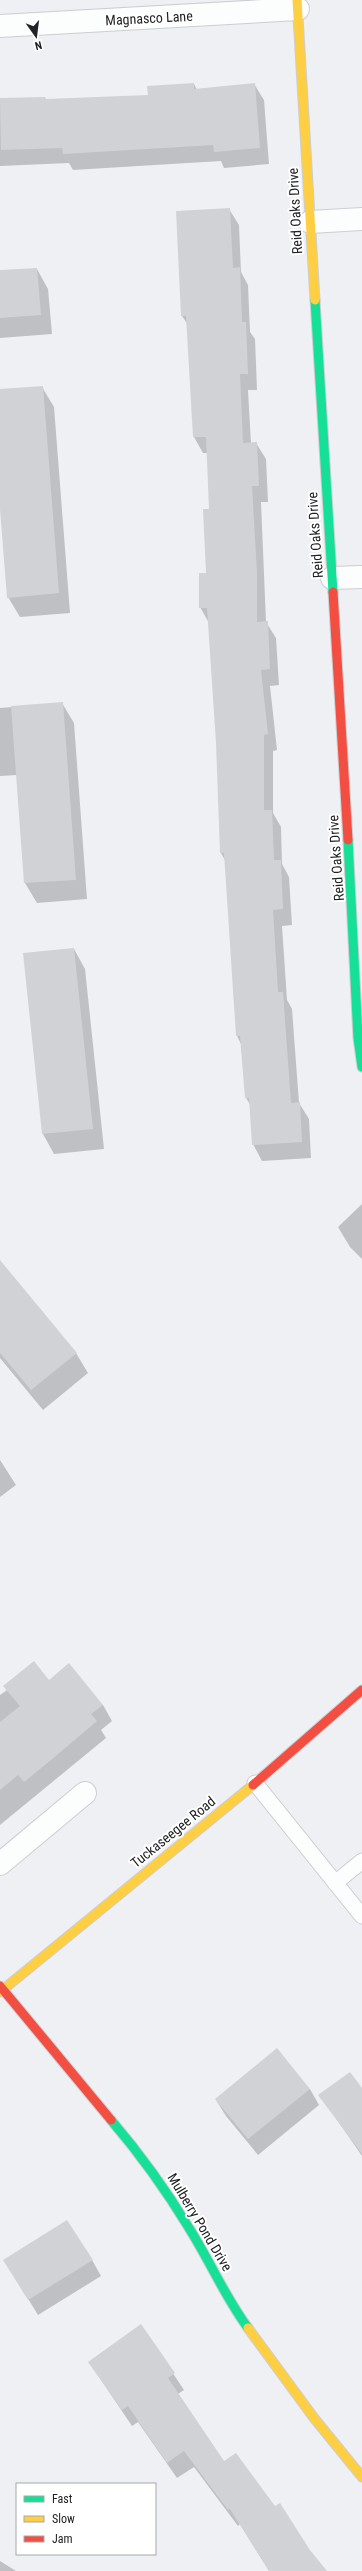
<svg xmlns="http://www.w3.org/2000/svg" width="362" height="2571" viewBox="0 0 362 2571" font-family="'Roboto Condensed',sans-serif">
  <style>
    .shadow { fill: #0003 }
    .building { fill: #d1d2d5 }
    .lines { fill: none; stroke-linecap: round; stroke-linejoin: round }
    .lane-casing { stroke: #ccced1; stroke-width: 17 }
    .street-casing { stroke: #ccced1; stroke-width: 24 }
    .fast-casing { stroke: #ccced1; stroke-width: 11 }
    .slow-casing { stroke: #ccced1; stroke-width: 11 }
    .jam-casing { stroke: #ccced1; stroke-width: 11 }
    .lane { stroke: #fcfdfd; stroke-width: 15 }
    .street { stroke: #fcfdfd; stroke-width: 22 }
    .fast { stroke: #16e098; stroke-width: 9 }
    .slow { stroke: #ffcf43; stroke-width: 9 }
    .jam { stroke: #f24e42; stroke-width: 9 }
    .labels { text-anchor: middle; stroke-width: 4; stroke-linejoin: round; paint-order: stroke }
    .street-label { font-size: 14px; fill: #212225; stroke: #fff }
  </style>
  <rect width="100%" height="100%" fill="#eef0f4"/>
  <path class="shadow" d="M194 84 197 90 254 84 264 100 269 164 224 168 221 161 73 170 69 163 0 166V99L45 98 46 100 149 96Z
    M229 209 239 225 241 272 248 285 250 332 255 339 257 390H248L251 444 256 443 266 459 268 502H261L266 622 276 638 279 685 270 686 277 750 273 751V813L281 827 282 864 289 877 292 925 282 926 287 1000 292 1009 299 1103 309 1119 311 1158 262 1161 253 1144 251 1106 246 1098 241 1044 237 1036 226 862 221 853 217 743 209 623 200 607 207 574 210 509 208 453H203L194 437 188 325 182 316 177 212Z
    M37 269 48 289 52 334 0 338V271Z
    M42 387 54 407 70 613 20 617 8 597 0 497V390Z
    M62 703 74 723 87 899 37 903 25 883 17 775 0 776V708Z
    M74 949 85 969 104 1149 54 1154 43 1134 24 954Z
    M362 1204V1259L350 1247 338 1227Z
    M0 1262 76 1353 88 1373 43 1410 0 1358Z
    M0 1460 16 1485 0 1497Z
    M49 1681 103 1705 112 1721 101 1730 106 1738 0 1825V1695L7 1690Z
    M310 2089 319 2105 258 2155 226 2116 216 2100Z
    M362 2090V2156L320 2095Z
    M92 2260 101 2276 38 2315 14 2276Z
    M141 2325 184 2390 178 2394 224 2462 275 2507 326 2571H269L240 2524 238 2526 194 2467 177 2478 138 2422 132 2426 89 2362Z
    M0 2561 16 2571H0Z"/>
  <path class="building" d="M194 83V89L255 83 260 148 214 152 213 145 63 154 62 148 1 150 0 98 45 97 46 99 148 95 147 86Z
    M230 208 233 268 240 267 242 322H246L248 374H240L243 443 257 442 259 486H252L257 573V622L268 621 270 669 261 670 268 734 264 735V810H272L274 860H281L283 909 273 910 278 992H283L291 1103 300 1102 302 1142 252 1145 249 1098H245L240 1036H236L224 853H220L216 743 207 608H199V573H206L203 509H209L206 437H193L186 316H181L176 211Z
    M37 268 41 315 0 318V270Z
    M43 386 59 593 7 598 0 509V389Z
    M63 702 76 880 24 883 11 706Z
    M74 948 93 1129 42 1134 23 953Z
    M0 1260 77 1353 31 1390 0 1353Z
    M34 1661 49 1680 69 1663 103 1705 91 1714 97 1721 51 1760 24 1782 18 1775 0 1790V1722L20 1706 3 1686Z
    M277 2048 310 2089 248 2139 215 2099Z
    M350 2072 362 2088V2154L318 2095Z
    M67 2220 93 2260 28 2300 3 2260Z
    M141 2324 175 2373 168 2378 224 2461 236 2453 275 2506 280 2503 310 2550 327 2571H269L230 2509 228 2510 184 2451 167 2463 128 2406 122 2410 88 2362Z"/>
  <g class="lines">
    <defs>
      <path id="lane" d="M255 1783 362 1916
        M335 1883 362 1861"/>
      <path id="street" d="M0 26 298 9
        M310 222 362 219
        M332 578 362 577
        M0 1864 85 1793"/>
      <path id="fast" d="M315 300 333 592
        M348 840 358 1038 362 1067
        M111 2120C140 2154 166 2190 189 2228 210 2261 225 2297 248 2328"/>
      <path id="slow" d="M297 0 315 300
        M0 1992 253 1785
        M248 2328 314 2418 362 2477"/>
      <path id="jam" d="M333 592 348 840
        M253 1785 362 1690
        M0 1986 111 2120"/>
    </defs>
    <use href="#lane" class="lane-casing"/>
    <use href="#street" class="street-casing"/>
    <use href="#fast" class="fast-casing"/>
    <use href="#slow" class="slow-casing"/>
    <use href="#jam" class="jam-casing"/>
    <use href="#lane" class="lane"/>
    <use href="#street" class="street"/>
    <use href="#fast" class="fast"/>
    <use href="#slow" class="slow"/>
    <use href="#jam" class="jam"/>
  </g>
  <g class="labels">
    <g class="street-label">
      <text transform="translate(149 18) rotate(-3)" y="5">Magnasco Lane</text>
      <text transform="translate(295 211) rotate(-93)" y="5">Reid Oaks Drive</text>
      <text transform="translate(315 535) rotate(-94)" y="5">Reid Oaks Drive</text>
      <text transform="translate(336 858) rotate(-94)" y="5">Reid Oaks Drive</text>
      <text transform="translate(173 1832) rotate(-39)" y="5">Tuckaseegee Road</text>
      <text transform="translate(200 2222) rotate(59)" y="5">Mulberry Pond Drive</text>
    </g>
  </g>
  <rect x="16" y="2483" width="140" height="72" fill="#ffffff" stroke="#a6a7a8"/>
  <rect x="24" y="2496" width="20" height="6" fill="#16e098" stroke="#a6a7a8"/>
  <text x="52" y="2503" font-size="12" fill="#212225">Fast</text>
  <rect x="24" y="2516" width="20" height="6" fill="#ffcf43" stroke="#a6a7a8"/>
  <text x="52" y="2523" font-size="12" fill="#212225">Slow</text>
  <rect x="24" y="2536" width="20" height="6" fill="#f24e42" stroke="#a6a7a8"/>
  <text x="52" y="2543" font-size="12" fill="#212225">Jam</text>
  <g transform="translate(36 36) rotate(166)" stroke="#ffffff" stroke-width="3" paint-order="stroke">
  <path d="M0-3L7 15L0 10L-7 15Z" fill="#212225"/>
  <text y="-6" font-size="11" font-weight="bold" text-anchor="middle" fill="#212225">N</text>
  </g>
</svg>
